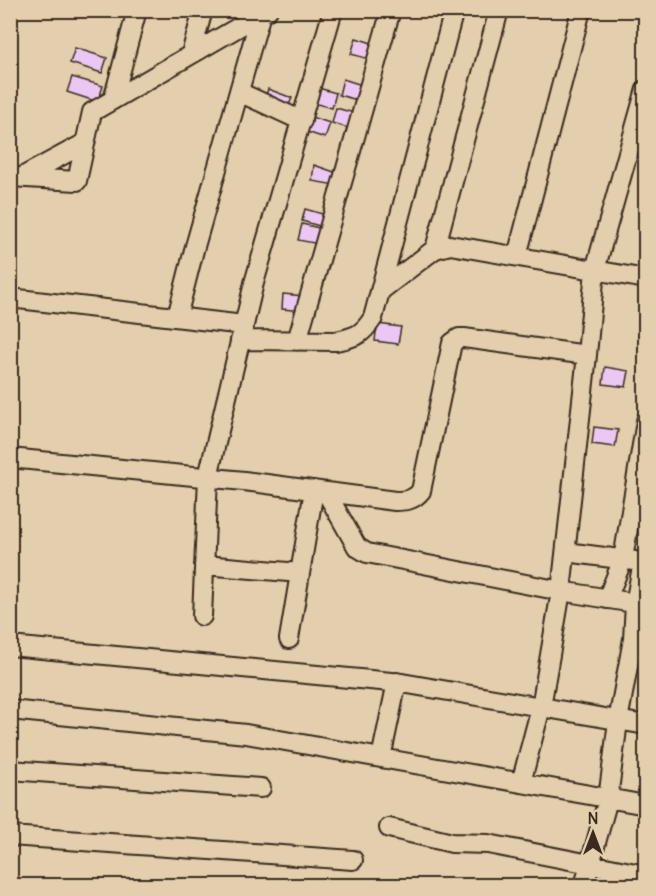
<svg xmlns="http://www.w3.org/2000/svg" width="656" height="896" viewBox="0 0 656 896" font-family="Delius,sans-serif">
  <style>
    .building { fill: #ebc8f4; stroke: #3b2a1e; stroke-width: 1.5 }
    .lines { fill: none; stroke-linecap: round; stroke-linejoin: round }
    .minor-casing { stroke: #3b2a1e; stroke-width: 22 }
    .minor { stroke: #e3cfad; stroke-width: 18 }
  </style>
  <rect width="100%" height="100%" fill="#e3cfad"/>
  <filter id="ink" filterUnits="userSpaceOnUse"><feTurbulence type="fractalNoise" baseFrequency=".0167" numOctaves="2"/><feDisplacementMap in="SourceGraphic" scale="12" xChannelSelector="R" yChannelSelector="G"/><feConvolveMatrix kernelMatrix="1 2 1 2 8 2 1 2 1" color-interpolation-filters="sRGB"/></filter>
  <g filter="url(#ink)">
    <path class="building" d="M356 38 378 45 373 60 351 54Z
      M75 48 107 58 102 73 70 63Z
      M72 77 103 86 98 102 67 92Z
      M343 79 365 86 361 101 339 95Z
      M315 87 336 93 332 108 310 102Z
      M268 89 292 98 286 112 263 103Z
      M336 108 358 114 354 130 332 123Z
      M308 116 330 123 325 138 304 131Z
      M314 165 340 174 335 185 312 181Z
      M305 209 326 215 323 227 302 221Z
      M302 224 323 229 319 244 298 240Z
      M283 294 304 296 303 311 282 309Z
      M377 324 401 327 398 344 375 341Z
      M605 367 629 371 626 387 603 384Z
      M594 427 618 430 615 447 592 444Z"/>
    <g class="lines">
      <defs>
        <path id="minor" d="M191 54 203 10
          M239 92 302 121
          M113 100 137 10
          M10 177 77 181 92 112 268 10
          M22 177 85 143
          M435 249 499 10
          M517 256 581 10
          M380 291 435 249 450 245 646 279
          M10 298 244 325
          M177 317 194 250 262 10
          M240 340 336 341C356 337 362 335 373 318L454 10
          M297 341 391 10
          M10 458 244 481 395 501C406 501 414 500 421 491L452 343 459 338H464L587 355
          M326 492 357 547 367 553 561 591 646 605
          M566 552 635 561
          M204 565 300 573
          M607 599 623 559 646 421
          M202 616 208 477 254 283 333 10
          M289 639 314 490
          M10 646 402 683 646 725
          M10 710 246 734 646 805
          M381 758 397 682
          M10 770 261 788
          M521 783 541 707 561 591 587 355 595 270 646 89
          M389 828 452 843 488 844 646 875
          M10 836 353 860
          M584 886 608 799 618 721 633 639 635 604 643 562"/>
      </defs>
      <use href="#minor" class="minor-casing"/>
      <use href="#minor" class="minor"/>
    </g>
  </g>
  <rect width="656" height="896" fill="none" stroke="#e3cfad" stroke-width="36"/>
  <rect x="18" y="18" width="620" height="860" fill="none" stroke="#3b2a1e" stroke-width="2" filter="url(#ink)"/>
  <g transform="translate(593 833)" stroke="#e3cfad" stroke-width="4.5" paint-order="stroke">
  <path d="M0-4.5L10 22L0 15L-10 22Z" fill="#3b2a1e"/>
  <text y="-9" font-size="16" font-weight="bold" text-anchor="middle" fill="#3b2a1e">N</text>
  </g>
</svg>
